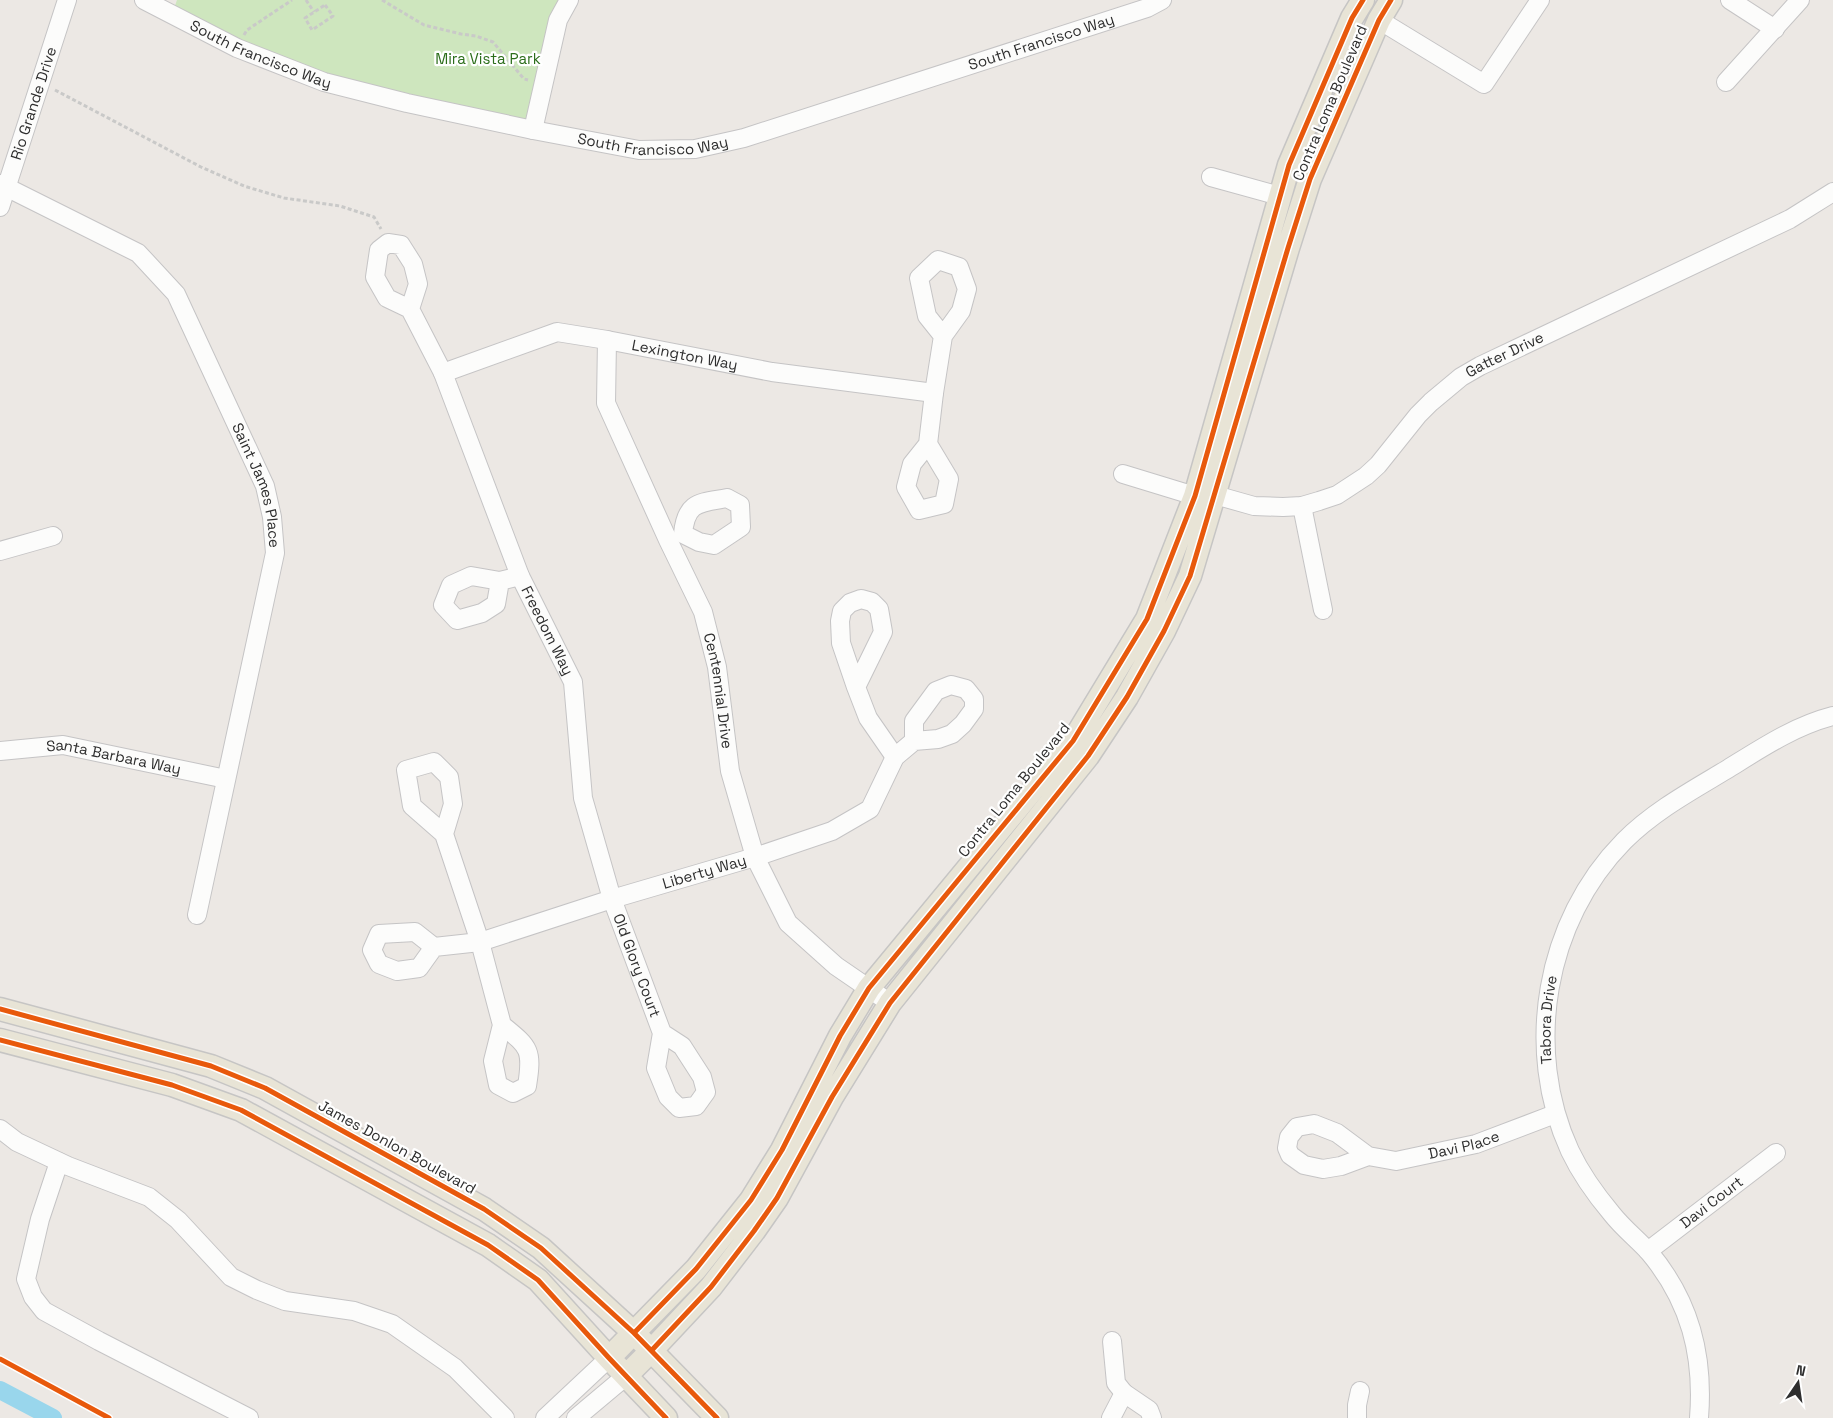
<svg xmlns="http://www.w3.org/2000/svg" width="1833" height="1418" viewBox="0 0 1833 1418" font-family="'Space Grotesk',sans-serif">
  <style>
    .green { fill: #cee6be }
    .lines { fill: none; stroke-linecap: round; stroke-linejoin: round }
    .canal { stroke: #99d6ec; stroke-width: 18 }
    .minor-casing { stroke: #c5c4c5; stroke-width: 20 }
    .major-casing { stroke: #c6c5c4; stroke-width: 25 }
    .path { stroke: #c9c9c8; stroke-width: 3; stroke-dasharray: 4 2.5; stroke-linecap: butt }
    .minor { stroke: #fcfcfb; stroke-width: 18 }
    .major { stroke: #e8e4d6; stroke-width: 22 }
    .cycleway-casing { stroke: #fff; stroke-width: 8 }
    .cycleway { stroke: #e8590c; stroke-width: 5 }
    .labels { text-anchor: middle; stroke-width: 4.5; stroke-linejoin: round; paint-order: stroke }
    .street-label { font-size: 15px; fill: #2e2e2e; stroke: #fff }
    .park-label { font-size: 15px; fill: #2c6e1b; stroke: #fff }
  </style>
  <rect width="100%" height="100%" fill="#ece8e4"/>
  <path class="green" d="M177 0H569L533 130 324 82 172 14Z"/>
  <g class="lines">
    <path class="canal" d="M0 1390 53 1418"/>
    <defs>
      <g id="minor">
        <path id="s1" d="M144 0 237 48 324 82 407 103 533 130 639 150 695 149 744 138 1147 8 1162 0"/>
        <path d="M1730 0 1775 29"/>
        <path d="M1379 20 1484 84 1540 0"/>
        <path d="M1726 82 1800 0"/>
        <path d="M533 130 558 20 569 0"/>
        <path d="M1211 177 1280 196"/>
        <path id="s2" d="M0 184 138 253 176 294 265 486 272 517 275 553 197 915"/>
        <path id="s3" d="M0 207 67 0"/>
        <path id="s4" d="M410 309 418 284 413 264 401 245 388 243 379 250 375 277 387 298 410 309 443 373 520 576 573 682 583 798 612 899 662 1033 656 1068 668 1097 679 1108 696 1106 706 1092 702 1077 682 1046 662 1033"/>
        <path id="s5" d="M607 340 606 403 668 540 703 612 717 667 730 771 755 857 788 923 836 966 890 1003"/>
        <path id="s6" d="M443 373 557 332 607 340 772 372 934 393"/>
        <path d="M928 444 949 479 944 504 919 510 906 487 912 464 928 444 934 393 943 336 961 311 967 289 959 267 938 260 919 278 927 316 943 336"/>
        <path id="s7" d="M1123 474 1195 496 1215 495 1254 506 1283 507 1302 506 1319 501 1337 495 1366 476 1378 465 1418 415 1431 402 1461 377 1480 366 1790 219 1833 192"/>
        <path d="M727 498 740 505 741 527 714 545 699 542 683 534C686 501 700 503 727 498Z"/>
        <path d="M1302 506 1323 610"/>
        <path d="M0 551 53 536"/>
        <path d="M500 581 496 604 482 613 457 620 443 605 451 585 471 576 500 581 520 576"/>
        <path d="M856 687 883 632 879 609 872 602 861 599 850 603 842 611 840 621 841 643 856 687 868 718 895 757"/>
        <path id="s8" d="M0 751 63 745 226 779"/>
        <path d="M444 834 453 804 449 777 434 762 406 770 412 806 444 834 480 942 502 1025 493 1061 498 1085 513 1093 527 1086C533 1049 529 1047 502 1025"/>
        <path id="s9" d="M434 947 419 968 397 971 379 964 372 950 379 934 415 932 434 947 480 942 612 899 755 857 832 831 870 809 895 757 914 741 938 739 952 734 963 724 974 709V699L966 689 951 685 936 691 914 721V741"/>
        <path d="M0 1129 17 1142 68 1166 149 1197 178 1220 231 1277 257 1290 285 1301 354 1311 392 1324 455 1368 505 1418"/>
        <path id="s10" d="M1368 1156 1341 1166 1323 1169 1304 1165 1290 1155 1287 1148 1289 1137 1297 1127 1314 1124 1337 1133 1368 1156 1396 1161 1476 1144 1555 1114"/>
        <path d="M59 1162 40 1219 26 1279 33 1297 44 1311 99 1341 249 1418"/>
        <path id="s11" d="M1648 1251 1776 1153"/>
        <path d="M1112 1341 1116 1383 1124 1393"/>
        <path d="M545 1418 609 1358"/>
        <path d="M576 1418 626 1376"/>
        <path d="M1111 1418 1124 1393 1149 1410 1152 1418"/>
        <path d="M1357 1418V1405L1360 1391"/>
        <path id="s12" d="M1699 1418C1704 1355 1690 1301 1649 1252 1637 1239 1623 1228 1612 1214 1596 1195 1581 1174 1570 1151 1523 1049 1545 921 1624 841 1654 811 1691 791 1726 770 1760 749 1794 726 1833 716"/>
      </g>
      <path id="major" d="M0 1009 211 1066 265 1088 484 1209 541 1248 634 1333 717 1418
        M0 1040 172 1085 241 1110 488 1245 538 1280 609 1358 666 1418
        M609 1358 696 1269 751 1200 782 1150 840 1036 869 988 1073 741 1147 619 1195 496 1289 165 1352 18 1363 0
        M626 1376 652 1350 711 1287 754 1231 777 1198 832 1097 890 1003 1088 756 1127 697 1164 631 1190 576 1288 248 1310 179 1379 20 1391 0"/>
    </defs>
    <use href="#minor" class="minor-casing"/>
    <use href="#major" class="major-casing"/>
    <path class="path" d="M306 0 314 12
      M382 0 424 25 461 34 476 36 493 42 524 79 528 80
      M325 5 333 16 312 30 305 18Z
      M244 35 247 30 292 0
      M55 90 201 167 244 186 284 198 340 206 374 217 381 229"/>
    <use href="#minor" class="minor"/>
    <use href="#major" class="major"/>
    <defs>
      <path id="cycleway" d="M0 1009 211 1066 265 1088 484 1209 541 1248 634 1333 717 1418
        M0 1040 172 1085 241 1110 488 1245 538 1280 609 1358 666 1418
        M634 1333 696 1269 751 1200 782 1150 840 1036 869 988 1073 741 1147 619 1195 496 1289 165 1352 18 1363 0
        M652 1350 711 1287 754 1231 777 1198 832 1097 890 1003 1088 756 1127 697 1164 631 1190 576 1288 248 1310 179 1379 20 1391 0
        M0 1359 109 1418"/>
    </defs>
    <use href="#cycleway" class="cycleway-casing"/>
    <use href="#cycleway" class="cycleway"/>
  </g>
  <g class="labels">
    <g class="street-label">
      <text dy="5" stroke="none"><textPath href="#s1" startOffset="939">South Francisco Way</textPath></text>
      <text dy="5" stroke="none"><textPath href="#s1" startOffset="129">South Francisco Way</textPath></text>
      <text dy="5" stroke="none"><textPath href="#s3" startOffset="109">Rio Grande Drive</textPath></text>
      <text transform="translate(1330 103) rotate(-67)" y="5">Contra Loma Boulevard</text>
      <text dy="5" stroke="none"><textPath href="#s1" startOffset="534">South Francisco Way</textPath></text>
      <text dy="5" stroke="none"><textPath href="#s6" startOffset="251">Lexington Way</textPath></text>
      <text dy="5" stroke="none"><textPath href="#s7" startOffset="442">Gatter Drive</textPath></text>
      <text dy="5" stroke="none"><textPath href="#s2" startOffset="419">Saint James Place</textPath></text>
      <text dy="5" stroke="none"><textPath href="#s4" startOffset="521">Freedom Way</textPath></text>
      <text dy="5" stroke="none"><textPath href="#s5" startOffset="374">Centennial Drive</textPath></text>
      <text dy="5" stroke="none"><textPath href="#s8" startOffset="115">Santa Barbara Way</textPath></text>
      <text transform="translate(1014 790) rotate(-51)" y="5">Contra Loma Boulevard</text>
      <text dy="5" stroke="none"><textPath href="#s9" startOffset="442">Liberty Way</textPath></text>
      <text dy="5" stroke="none"><textPath href="#s4" startOffset="871">Old Glory Court</textPath></text>
      <text dy="5" stroke="none"><textPath href="#s12" startOffset="442">Tabora Drive</textPath></text>
      <text dy="5" stroke="none"><textPath href="#s10" startOffset="294">Davi Place</textPath></text>
      <text transform="translate(397 1147) rotate(29)" y="5">James Donlon Boulevard</text>
      <text dy="5" stroke="none"><textPath href="#s11" startOffset="80">Davi Court</textPath></text>
    </g>
    <g class="park-label">
      <text x="488" y="64">Mira Vista Park</text>
    </g>
  </g>
  <g transform="translate(1798 1383) rotate(13)" stroke="#ffffff" stroke-width="4" paint-order="stroke">
  <path d="M0-4L9 19L0 12L-9 19Z" fill="#2e2e2e"/>
  <text y="-8" font-size="14" font-weight="bold" text-anchor="middle" fill="#2e2e2e">N</text>
  </g>
</svg>
